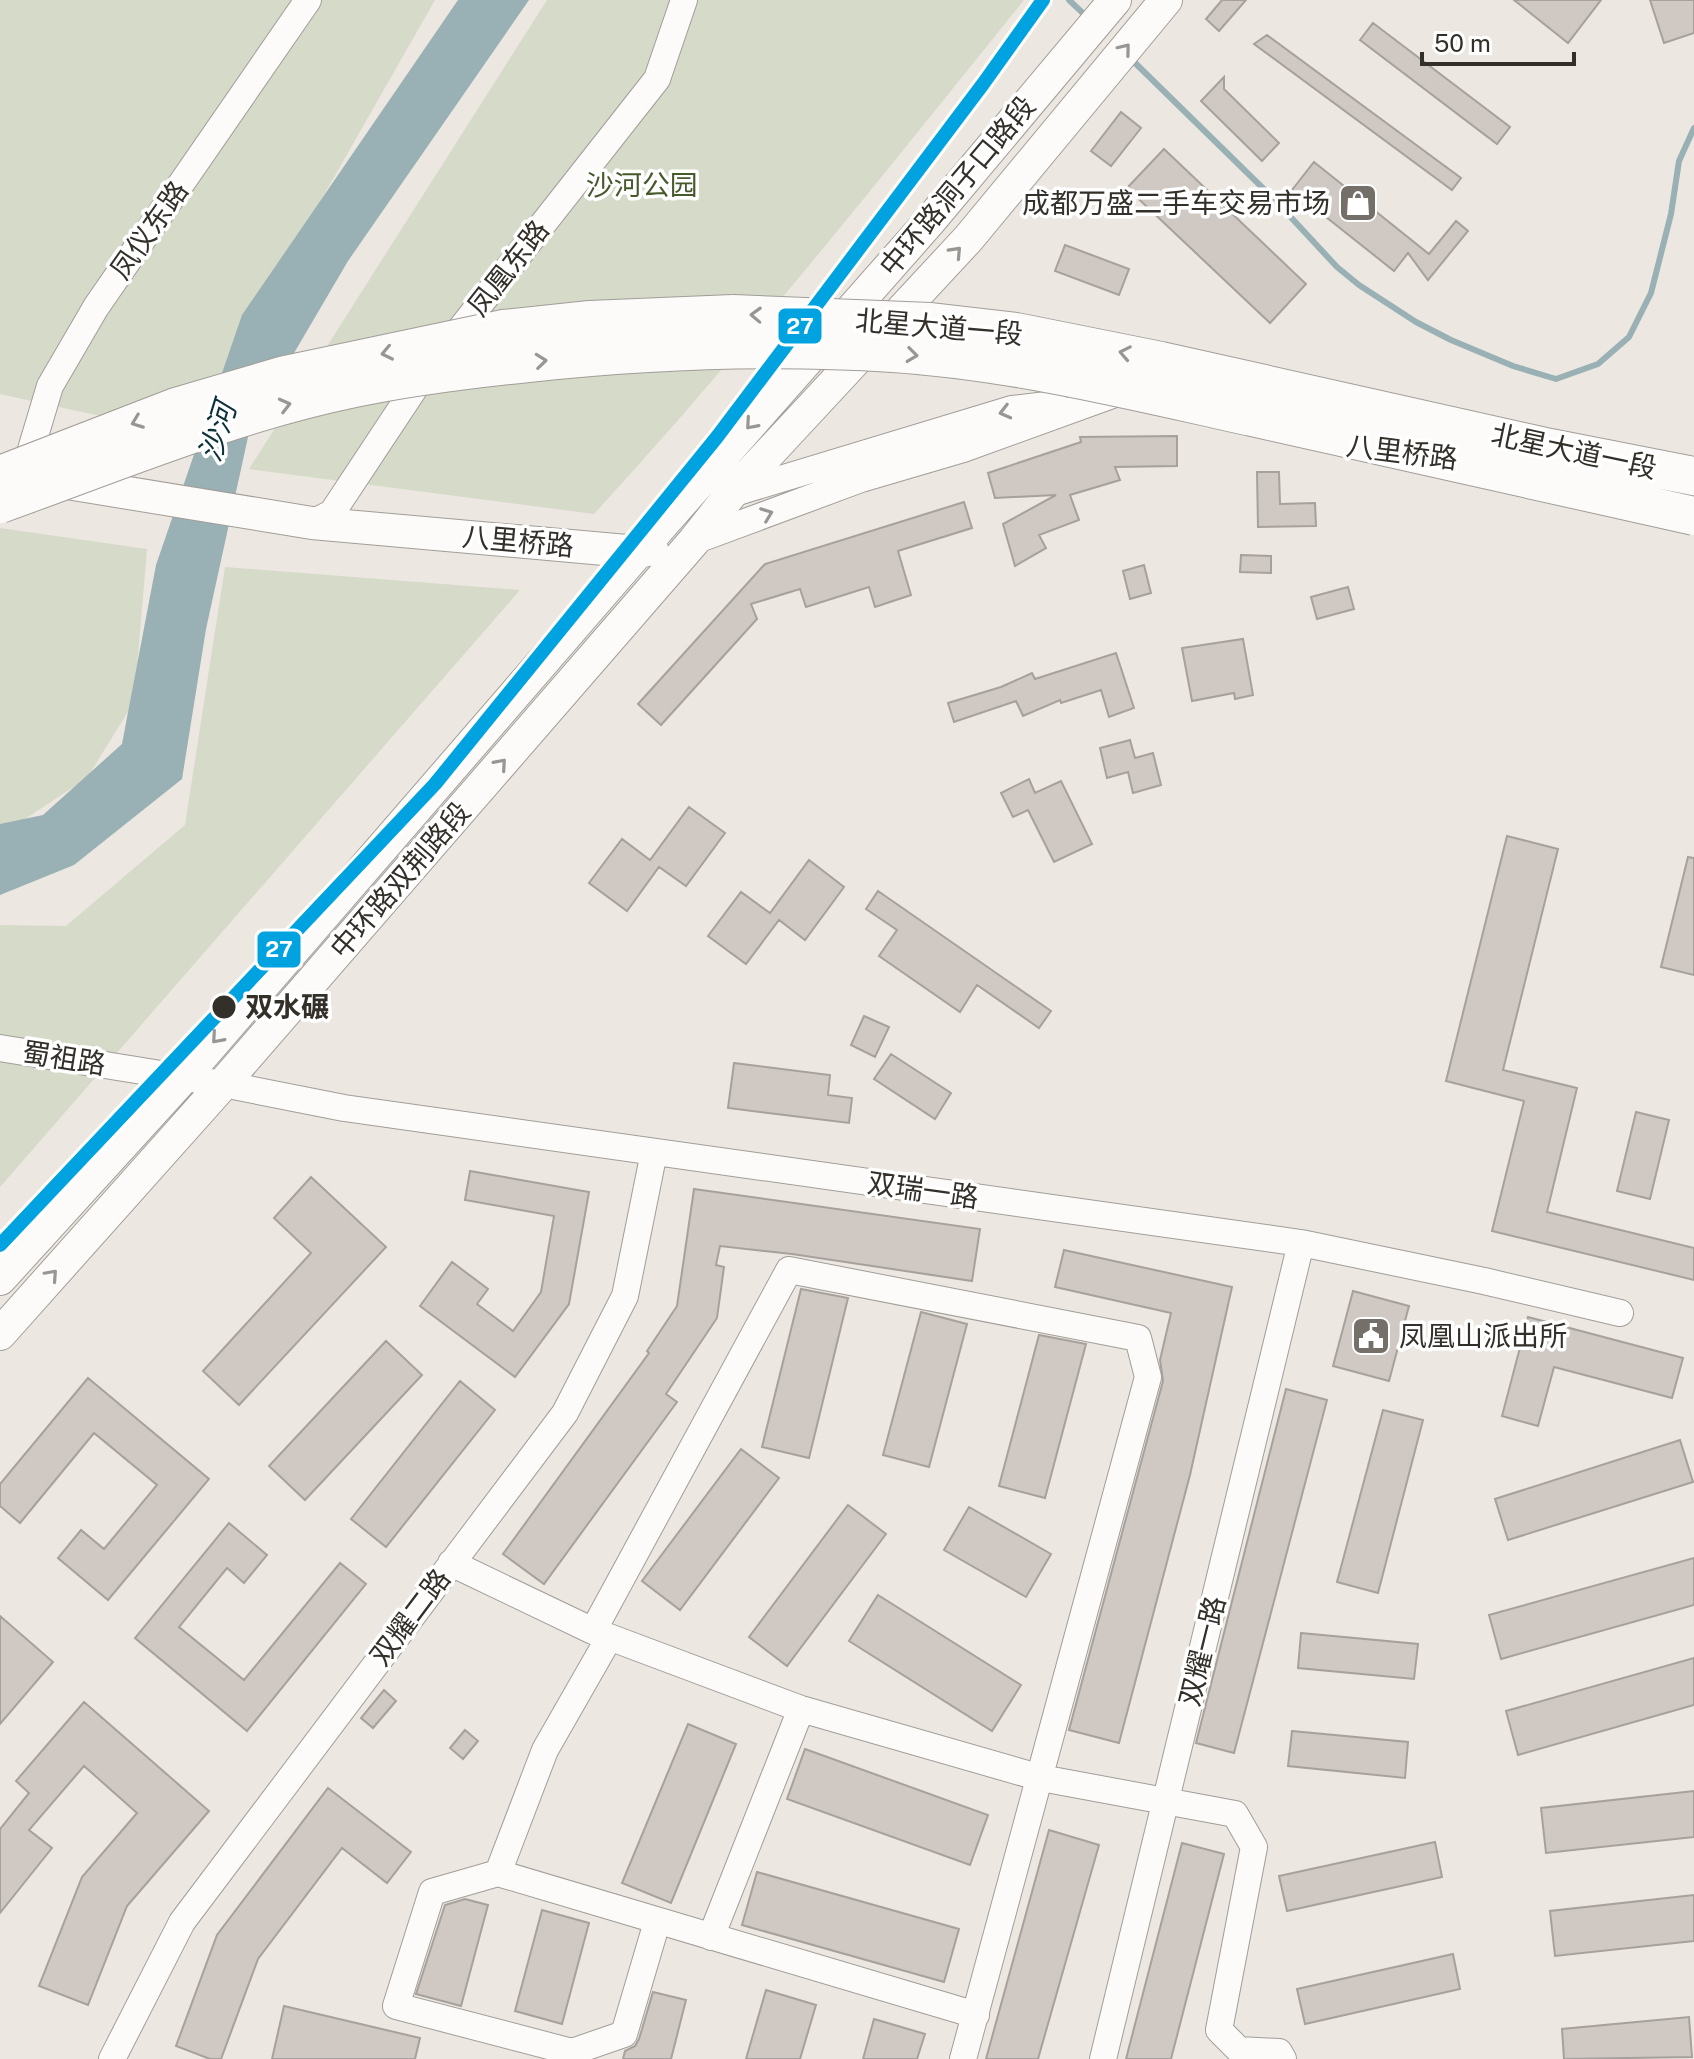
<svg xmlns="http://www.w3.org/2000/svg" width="1694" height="2059" viewBox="0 0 1694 2059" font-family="'Public Sans','Noto Sans SC',sans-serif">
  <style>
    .green { fill: #d5dac9 }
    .water { fill: #99b0b4 }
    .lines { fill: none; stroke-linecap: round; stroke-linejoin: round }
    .stream { stroke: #99b0b4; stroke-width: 6 }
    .building { fill: #d0c8c2; stroke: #a6a19c; stroke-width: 2 }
    .minor-casing { stroke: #a19d98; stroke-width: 28 }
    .major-casing { stroke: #a19d98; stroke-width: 34 }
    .minor { stroke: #fcfbfa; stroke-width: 26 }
    .major { stroke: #fcfbfa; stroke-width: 32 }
    .highway-bridge-casing { stroke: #a19d98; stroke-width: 40; stroke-linecap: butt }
    .highway-bridge { stroke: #fcfbfa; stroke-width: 38 }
    .metro-1-casing { stroke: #fff; stroke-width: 20 }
    .metro-1 { stroke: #00a3e0; stroke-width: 14 }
    .oneway { stroke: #989592 }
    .stop-dot { fill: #332f29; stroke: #fff; stroke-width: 3 }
    .labels { text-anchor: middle; stroke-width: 7; stroke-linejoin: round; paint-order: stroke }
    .park-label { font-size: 28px; fill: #46592d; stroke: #fff }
    .street-label { font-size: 28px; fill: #332f29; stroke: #fff }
    .poi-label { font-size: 28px; fill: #332f29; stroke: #fff; text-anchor: end }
    .stop-label { font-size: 28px; font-weight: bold; fill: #332f29; stroke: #fff; text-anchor: start }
    .water-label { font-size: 30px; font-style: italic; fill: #0c3138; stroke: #fff }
    .line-badge { stroke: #fff; stroke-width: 3 }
    .badge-label { font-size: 22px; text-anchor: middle; font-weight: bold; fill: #fff }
  </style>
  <rect width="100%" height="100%" fill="#ece7e0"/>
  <path class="green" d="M0 0H435L187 435 0 394Z
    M547 0H1024C884 174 745 349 594 514L249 469Z
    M0 528 147 549 134 702 87 778 22 821 0 830Z
    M225 567 520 590 0 1187V925L66 926 185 825Z"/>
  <path class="water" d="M458 0H529L348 261 250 428 206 629 182 779 74 865 0 895V824L43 815 122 744 156 565 242 315Z"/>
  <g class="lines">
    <path class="stream" d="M1069 0 1087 17
      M1130 58 1273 198 1337 267 1359 285 1416 322 1451 340 1513 366 1556 379 1598 364 1629 337 1651 293 1671 214 1679 161 1694 128"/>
  </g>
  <path class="building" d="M1222 0H1246L1219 31 1206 19Z
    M1514 0H1601L1568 43Z
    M1650 0H1694V33L1664 43Z
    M1373 23 1510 127 1497 144 1360 40Z
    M1267 35 1461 178 1452 190 1254 44Z
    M1224 77V89L1279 143 1262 161 1201 101Z
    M1121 112 1141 128 1111 166 1091 151Z
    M1164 149 1306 284 1270 323 1127 188Z
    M1314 162 1429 254 1456 221 1468 231 1428 280 1408 253 1394 271 1292 190Z
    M1065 245 1129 269 1119 295 1055 271Z
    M1177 436V466L1115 467 1120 480 1070 495 1079 520 1039 535 1046 548 1015 566 1003 524 1056 495 995 498 988 473 1081 442 1080 437Z
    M1257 472H1279L1280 504 1315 503 1316 526 1258 527Z
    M964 502 972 528 898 551 911 595 875 607 869 587 806 607 800 589 751 604 757 619 661 725 638 704 765 564Z
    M1241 555 1271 556V573L1240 572Z
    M1144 565 1151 593 1130 599 1123 571Z
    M1348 587 1354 609 1317 619 1311 597Z
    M1243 639 1253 695 1235 699 1234 693 1192 701 1182 648Z
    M1116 653 1134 708 1109 717 1101 690 1061 703 1060 700 1023 716 1016 701 954 722 948 703 1001 687 1032 673 1035 679Z
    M1130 740 1135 758 1153 753 1161 785 1133 793 1128 772 1107 778 1100 748Z
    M1029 779 1035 793 1061 781 1092 844 1054 862 1028 810 1013 817 1001 793Z
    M689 807 725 833 686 886 659 867 627 911 589 883 622 839 650 860Z
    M1507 836 1558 849 1503 1070 1577 1088 1547 1212 1694 1248V1280L1492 1231 1524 1101 1446 1081Z
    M1688 857 1694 858V975L1661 967Z
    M809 860 844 887 805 940 779 920 746 964 708 936 741 892 770 913Z
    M878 891 1051 1011 1039 1028 977 985 960 1012 879 956 897 930 866 909Z
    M864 1016 889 1027 875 1057 851 1045Z
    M891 1054 951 1093 935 1119 874 1079Z
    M734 1063 830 1075 828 1095 852 1098 849 1123 728 1108Z
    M1636 1112 1669 1120 1650 1199 1617 1191Z
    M470 1171 589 1192 569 1304 515 1377 420 1306 452 1262 488 1289 477 1304 513 1331 541 1292 554 1216 465 1200Z
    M311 1177 386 1247 239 1405 203 1371 311 1253 274 1218Z
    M694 1189 980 1229 972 1281 792 1254 720 1246 716 1265 724 1267 717 1318 666 1394 677 1402 544 1584 503 1554 649 1353 647 1351 677 1306Z
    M1064 1250 1232 1287 1190 1475 1119 1743 1069 1730 1163 1381 1160 1360 1171 1313 1055 1287Z
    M801 1289 848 1298 809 1458 762 1447Z
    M1353 1291 1409 1306 1389 1381 1333 1366Z
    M921 1312 967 1324 929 1467 883 1455Z
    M1528 1317 1683 1358 1672 1398 1554 1367 1538 1426 1502 1416Z
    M1039 1335 1086 1344 1045 1498 999 1486Z
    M386 1341 422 1375 305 1500 269 1466Z
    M88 1378 209 1479 108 1600 58 1558 81 1530 104 1549 157 1485 94 1433 20 1523 0 1506V1484Z
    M460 1381 495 1410 386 1547 351 1519Z
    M1286 1389 1327 1400 1234 1753 1196 1743Z
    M1383 1410 1423 1420 1378 1593 1337 1582Z
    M1680 1440 1693 1482 1508 1540 1495 1499Z
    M741 1449 779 1478 680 1610 642 1581Z
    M848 1505 886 1534 787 1666 749 1637Z
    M969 1507 1051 1554 1026 1597 944 1550Z
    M229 1523 267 1555 244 1583 227 1568 179 1627 244 1680 340 1563 366 1584 247 1731 135 1638Z
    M1694 1558V1605L1501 1659 1489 1615Z
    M878 1595 1021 1685 992 1731 849 1641Z
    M0 1616 53 1662 0 1724Z
    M1301 1633 1418 1644 1414 1679 1298 1668Z
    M1694 1658V1705L1518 1755 1506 1711Z
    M384 1690 396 1701 373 1728 361 1718Z
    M84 1702 209 1811 127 1906 88 2005 39 1986 82 1877 137 1813 84 1766 29 1830 52 1848 0 1913V1829L29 1793 16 1781Z
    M688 1724 736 1744 671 1903 622 1883Z
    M465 1730 478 1741 463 1759 450 1748Z
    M1292 1731 1408 1742 1405 1778 1288 1766Z
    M805 1749 988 1815 970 1865 787 1799Z
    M328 1788 411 1852 387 1883 342 1848 258 1959 221 2059H210L176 2046 217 1935Z
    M1694 1791V1837L1546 1853 1541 1808Z
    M1049 1830 1099 1845 1038 2059H986Z
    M1435 1842 1442 1877 1287 1911 1279 1876Z
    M1182 1843 1224 1854 1171 2059H1126Z
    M757 1872 959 1929 944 1982 742 1925Z
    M1694 1895V1941L1555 1956 1550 1911Z
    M465 1899 488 1905 461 2006 416 1994 445 1905Z
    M542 1910 589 1923 562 2024 515 2011Z
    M1453 1954 1460 1989 1305 2024 1297 1989Z
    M766 1990 816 2005 800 2059H746Z
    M653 1992 686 2000 671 2059H623L625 2051 635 2046 639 2039Z
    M284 2006 420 2038 415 2059H272Z
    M1689 2017 1692 2057 1564 2059 1562 2029Z
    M874 2019 925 2034 917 2059H863Z"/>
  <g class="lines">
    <defs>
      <path id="minor" d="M23 476 50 386 96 307 308 0
        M731 494 1012 409 1055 404
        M312 523 332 513 418 383 657 79 684 0
        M694 541 861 479 963 449 1126 390
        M0 1048 223 1084 344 1108 1301 1243 1484 1281 1620 1313
        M451 1563 593 1631 801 1709 1041 1778 1235 1814 1254 1847 1219 2030 1239 2050 1279 2052 1283 2059
        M593 1631 789 1270 1138 1338 1148 1377 963 2059
        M498 1873 545 1750 609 1638
        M657 1922 624 2034 572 2052 396 2006 432 1892 498 1873 976 2015
        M711 1937 801 1709
        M112 2059 182 1922 565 1413 625 1296 654 1152
        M1103 2059 1301 1243"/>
      <path id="major" d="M55 481 312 523 638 552 652 549
        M0 1279 183 1078 638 552 929 222 1115 0
        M0 1334 223 1084 694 541 731 494 968 239 1166 0"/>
    </defs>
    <use href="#minor" class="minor-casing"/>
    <use href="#major" class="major-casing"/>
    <use href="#minor" class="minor"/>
    <use href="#major" class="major"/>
    <defs>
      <path id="highway-bridge" d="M0 475 176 407 285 375 503 329 590 320 733 314 931 322 1016 332 1161 361 1550 448 1694 476
        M0 504C117 462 233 413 355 388 412 376 470 369 528 363 649 350 770 345 893 353 1014 361 1134 391 1252 417 1399 450 1547 483 1694 516"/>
    </defs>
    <use href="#highway-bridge" class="highway-bridge-casing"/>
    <use href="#highway-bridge" class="highway-bridge"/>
    <defs>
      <path id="metro-1" d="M0 1245 435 784 717 437 983 84 1043 0"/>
    </defs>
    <use href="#metro-1" class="metro-1-casing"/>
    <use href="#metro-1" class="metro-1"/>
  </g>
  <defs><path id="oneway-chevron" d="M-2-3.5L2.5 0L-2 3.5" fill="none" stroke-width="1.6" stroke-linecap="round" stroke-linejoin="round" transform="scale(2)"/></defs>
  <g class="oneway">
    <use href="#oneway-chevron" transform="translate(1125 49) rotate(-51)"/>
    <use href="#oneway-chevron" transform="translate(956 252) rotate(-47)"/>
    <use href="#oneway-chevron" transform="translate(756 315) rotate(-178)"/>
    <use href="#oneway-chevron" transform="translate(387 353) rotate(168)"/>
    <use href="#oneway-chevron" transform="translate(1125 353) rotate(-169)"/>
    <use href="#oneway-chevron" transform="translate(912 355) rotate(7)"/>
    <use href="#oneway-chevron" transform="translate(541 361) rotate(-6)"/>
    <use href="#oneway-chevron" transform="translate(285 405) rotate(-14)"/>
    <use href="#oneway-chevron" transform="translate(1005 412) rotate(166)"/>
    <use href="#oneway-chevron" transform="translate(137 422) rotate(159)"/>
    <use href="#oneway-chevron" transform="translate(751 424) rotate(131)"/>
    <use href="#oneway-chevron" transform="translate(767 514) rotate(-21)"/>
    <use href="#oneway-chevron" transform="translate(501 764) rotate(-49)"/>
    <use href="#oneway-chevron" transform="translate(217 1038) rotate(131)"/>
    <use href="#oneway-chevron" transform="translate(52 1275) rotate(-48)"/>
  </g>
  <defs>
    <symbol id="shop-square" viewBox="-11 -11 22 22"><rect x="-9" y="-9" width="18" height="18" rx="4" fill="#746f69" stroke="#fff"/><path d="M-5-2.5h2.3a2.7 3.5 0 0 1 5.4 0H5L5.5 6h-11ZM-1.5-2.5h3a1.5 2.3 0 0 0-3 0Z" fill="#fff"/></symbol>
    <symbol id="civic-square" viewBox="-11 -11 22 22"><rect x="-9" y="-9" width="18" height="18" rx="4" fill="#746f69" stroke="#fff"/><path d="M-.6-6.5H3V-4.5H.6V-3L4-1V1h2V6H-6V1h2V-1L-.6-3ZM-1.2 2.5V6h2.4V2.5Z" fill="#fff"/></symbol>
  </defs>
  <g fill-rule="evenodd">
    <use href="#shop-square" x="1336" y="181" width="44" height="44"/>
    <use href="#civic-square" x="1349" y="1314" width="44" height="44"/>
  </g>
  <circle class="stop-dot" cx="224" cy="1007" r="13"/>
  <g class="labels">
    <g class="park-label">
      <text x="642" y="195">沙河公园</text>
    </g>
    <g class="street-label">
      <text transform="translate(957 186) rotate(-50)" y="10">中环路洞子口路段</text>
      <text transform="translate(149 230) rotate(-55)" y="10">凤仪东路</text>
      <text transform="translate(508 268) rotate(-52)" y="10">凤凰东路</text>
      <text transform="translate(939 327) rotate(5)" y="10">北星大道一段</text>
      <text transform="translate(1574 451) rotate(12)" y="10">北星大道一段</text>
      <text transform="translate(1402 452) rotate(7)" y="10">八里桥路</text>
      <text transform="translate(518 541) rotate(5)" y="10">八里桥路</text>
      <text transform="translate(400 880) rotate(-49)" y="10">中环路双荆路段</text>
      <text transform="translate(64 1058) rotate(9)" y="10">蜀祖路</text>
      <text transform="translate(923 1190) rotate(8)" y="10">双瑞一路</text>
      <text transform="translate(410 1617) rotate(-53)" y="10">双耀二路</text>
      <text transform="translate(1202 1651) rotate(-76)" y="10">双耀一路</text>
    </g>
    <g class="poi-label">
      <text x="1330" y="213">成都万盛二手车交易市场</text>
      <text x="1399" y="1346" text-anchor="start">凤凰山派出所</text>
    </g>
    <g class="stop-label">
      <text x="245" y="1017">双水碾</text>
    </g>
    <g class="water-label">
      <text transform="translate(218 432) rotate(-73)" y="10">沙河</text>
    </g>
  </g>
  <g class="line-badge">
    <rect x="777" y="307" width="46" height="38" rx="8" fill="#00a3e0"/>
    <rect x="256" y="930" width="46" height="39" rx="8" fill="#00a3e0"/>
  </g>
  <g class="badge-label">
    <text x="800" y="334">27</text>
    <text x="279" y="957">27</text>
  </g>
  <path d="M1422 52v12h152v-12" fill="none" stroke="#332f29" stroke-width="4"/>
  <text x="1434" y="52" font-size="24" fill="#332f29" stroke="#ffffff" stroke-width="6" paint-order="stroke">50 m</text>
</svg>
